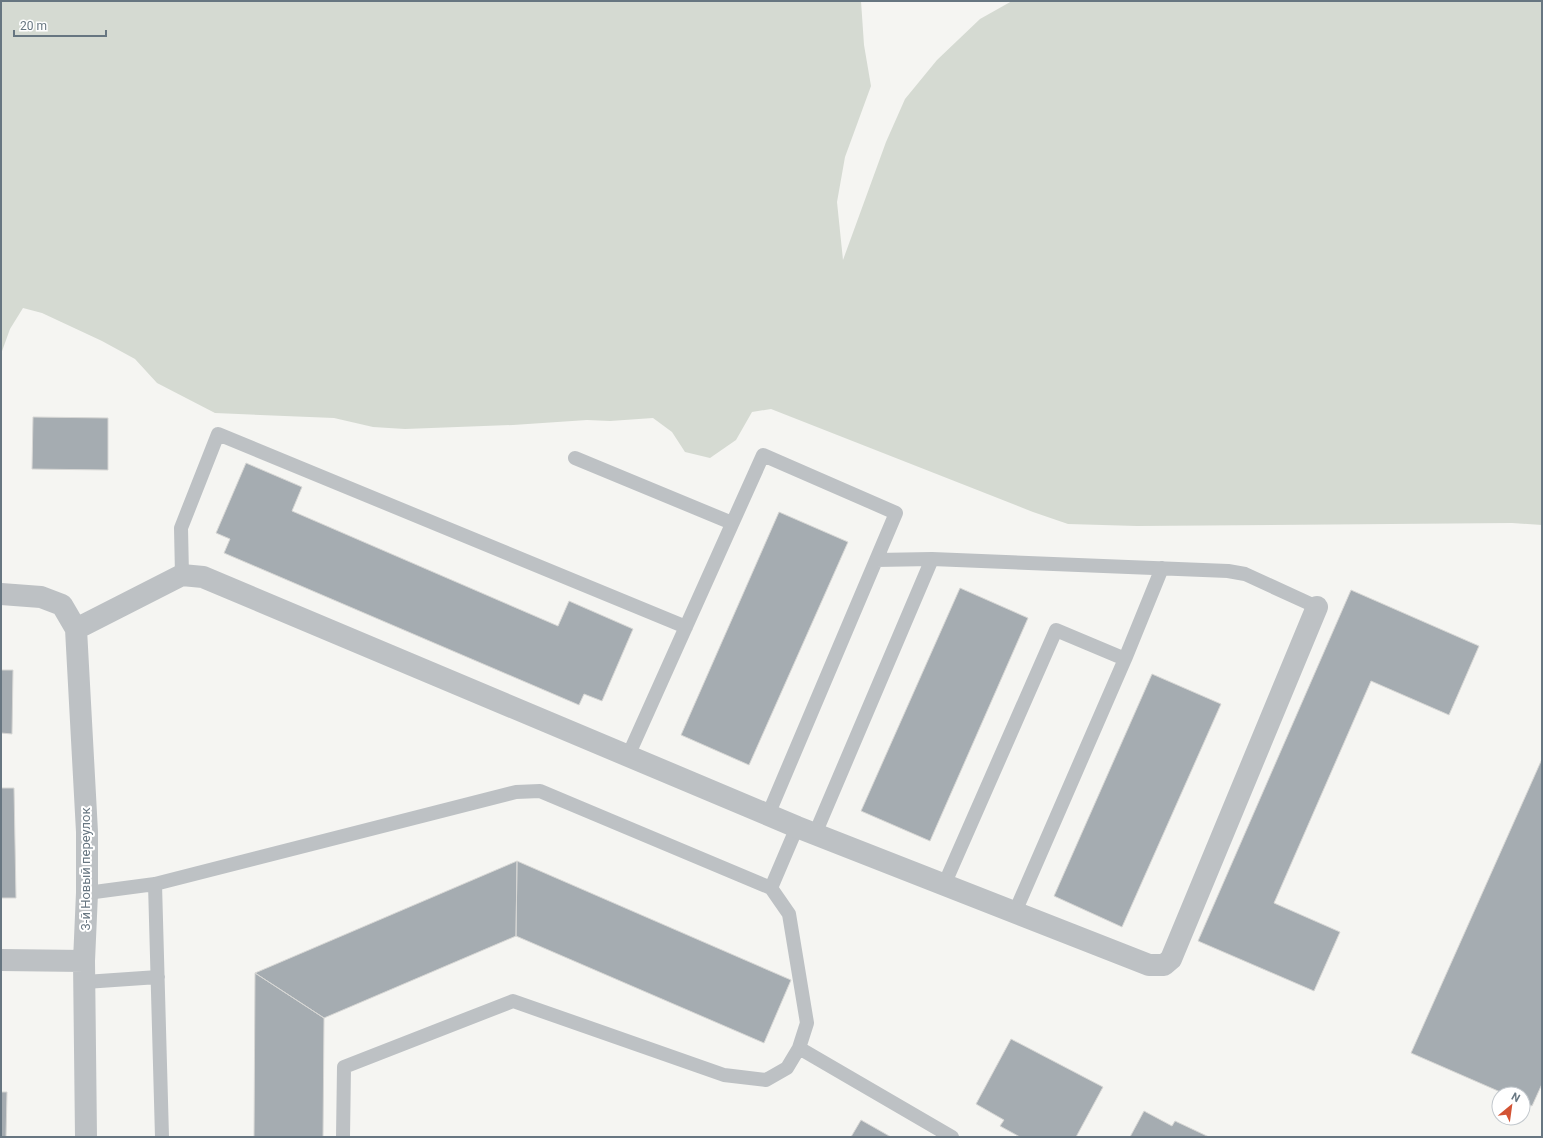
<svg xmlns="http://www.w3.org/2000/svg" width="1543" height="1138" viewBox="0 0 1543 1138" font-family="Roboto,sans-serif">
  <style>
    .green { fill: #d5dad2 }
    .building { fill: #a5acb1; stroke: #d7d7d5 }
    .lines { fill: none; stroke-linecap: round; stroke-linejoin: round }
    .service { stroke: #bdc1c4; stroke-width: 14 }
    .minor { stroke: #bdc1c4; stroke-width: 22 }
    .labels { text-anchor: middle; stroke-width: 4; stroke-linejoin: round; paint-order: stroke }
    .street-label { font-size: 13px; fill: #677681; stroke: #fff }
  </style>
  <rect width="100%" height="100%" fill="#f5f5f2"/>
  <path class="green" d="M1 1H861L864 45 871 86 845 157 837 202 843 260 886 142 905 99 937 60 980 19 1012 1H1542V525L1512 523 1137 526 1068 524 1033 512 771 409 752 412 736 440 710 458 685 452 672 432 653 418 610 421 587 420 513 425 405 429 373 427 334 418 215 413 157 383 135 359 102 341 42 313 23 308 10 329 1 354Z"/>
  <path class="building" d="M33 417 108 418V470L32 469Z
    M246 463 302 487 292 511 558 626 569 601 633 629 602 701 584 694 579 705 224 553 230 539 216 533Z
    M779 512 848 542 749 765 681 735Z
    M960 588 1028 618 930 841 861 811Z
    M1351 590 1479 646 1449 715 1371 681 1274 903 1340 932 1314 991 1198 941Z
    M1 670H13L12 734 1 733Z
    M1152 674 1221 704 1122 927 1054 896Z
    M1542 759V1084L1532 1106 1523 1102V1094H1505L1411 1053Z
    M1 788H14L16 898H1Z
    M517 861 516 936 324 1018 255 973Z
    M517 861 791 980 764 1043 516 936Z
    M255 973 324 1018 323 1137H254Z
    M1011 1039 1103 1087 1076 1137H1020L1000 1126 1004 1120 976 1104Z
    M1 1092H7L6 1137H1Z
    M1144 1111 1172 1126 1175 1121 1209 1137H1130Z
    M861 1120 891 1137H851Z"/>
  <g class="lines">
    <path class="service" d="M575 458 732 523
      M876 560 932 559 1228 571 1245 574 1317 607
      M182 575 181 528 218 434 686 627
      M628 756 763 455 896 513 768 815
      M815 834 932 559
      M155 884 162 1137
      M944 885 1056 630 1125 659
      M771 888 797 827
      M87 893 155 884 516 792 540 791 771 888 789 914 807 1023 799 1048 787 1068 766 1080 724 1075 513 1001 344 1067 343 1137
      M1015 912 1125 659 1162 568
      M85 982 158 977
      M799 1048 952 1137"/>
    <path class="minor" d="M1 594 41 597 62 605 76 629 87 832V893L84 961 86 1137
      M76 629 182 575 203 577 797 827 1149 965H1164L1171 959 1317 607
      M1 960 84 961"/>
  </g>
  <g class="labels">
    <g class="street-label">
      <text transform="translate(85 869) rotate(-90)" y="5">3-й Новый переулок</text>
    </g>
  </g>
  <rect width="1543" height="1138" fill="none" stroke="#677681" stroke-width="4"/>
  <g transform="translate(1511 1106) rotate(29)"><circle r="19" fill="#ffffff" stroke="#c2c8cd"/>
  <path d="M0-3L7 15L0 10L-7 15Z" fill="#d35334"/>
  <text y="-6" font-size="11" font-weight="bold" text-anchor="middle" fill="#677681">N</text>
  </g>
  <path d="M14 30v6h92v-6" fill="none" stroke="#677681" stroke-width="2"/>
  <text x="20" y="30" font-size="12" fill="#677681" stroke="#ffffff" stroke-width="3" paint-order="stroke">20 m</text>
</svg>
